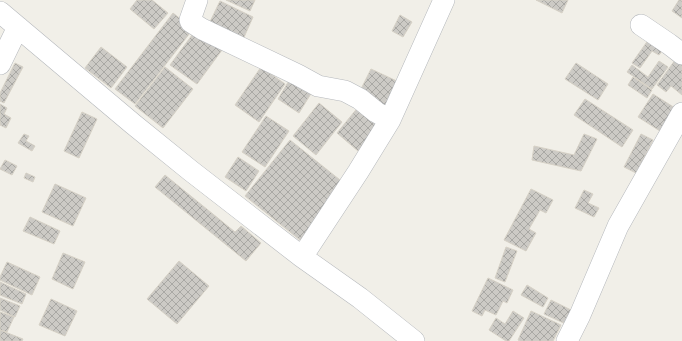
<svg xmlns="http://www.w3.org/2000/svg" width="682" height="341" viewBox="0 0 682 341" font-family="Quicksand,sans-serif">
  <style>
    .building { fill: url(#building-cross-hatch); stroke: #d6d1c6 }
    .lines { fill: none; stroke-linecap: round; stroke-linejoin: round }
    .minor-casing { stroke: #b5b8bc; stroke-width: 22 }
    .minor { stroke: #fff; stroke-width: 21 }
  </style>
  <defs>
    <pattern id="building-cross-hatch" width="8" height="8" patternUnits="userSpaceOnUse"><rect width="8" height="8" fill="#cccac5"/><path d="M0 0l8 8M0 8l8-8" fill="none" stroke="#a9a8a4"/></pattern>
  </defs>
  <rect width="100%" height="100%" fill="#f1efe8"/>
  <path class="building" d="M137 0H152L168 13 154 29 130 9Z
    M226 0H255L250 11Z
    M536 0H568L562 13Z
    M679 0H682V18L672 11Z
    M220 1 253 17 241 44 207 28Z
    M173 13 193 29 135 104 115 89Z
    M400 15 412 22 403 37 392 31Z
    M195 31 222 50 197 84 170 65Z
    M651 36 666 46 659 55 652 51 640 68 632 63Z
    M101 47 127 67 111 88 85 68Z
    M678 56 682 59V95L671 86 666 92 657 85Z
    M659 61 668 67 652 89 627 72 632 65 648 77Z
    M15 63 23 67 4 103 0 101V93Z
    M576 63 608 84 598 100 565 79Z
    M165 67 193 89 163 128 135 106Z
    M261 67 285 84 259 122 235 105Z
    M371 69 401 83 389 109 358 95Z
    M633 77 652 90 647 98 628 85Z
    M290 79 312 92 299 113 278 99Z
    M653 94 675 108 660 131 638 117Z
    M585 99 633 130 622 147 574 115Z
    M319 103 342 122 316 155 293 136Z
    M0 104 7 108 4 114 11 118 6 128 0 125Z
    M359 106 380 123 358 151 337 133Z
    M82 112 97 119 79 158 64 151Z
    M266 116 289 131 265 167 242 152Z
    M24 134 29 136 26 141 35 146 32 151 18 143Z
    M584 134 597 139 581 171 532 160 534 146 574 155Z
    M641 134 653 140 636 173 624 167Z
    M290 140 345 184 300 240 245 196Z
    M238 157 259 171 246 191 225 177Z
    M5 160 17 166 12 175 0 169Z
    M26 173 35 177 33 182 24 178Z
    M165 175 235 232 241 226 261 243 246 261 155 187Z
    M55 184 86 198 73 226 42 212Z
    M531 189 553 200 546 213 540 210 529 229 536 233 526 251 504 240Z
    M584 190 593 194 588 203 599 208 594 217 575 208Z
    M30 217 60 231 54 244 23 231Z
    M506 247 517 251 505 282 495 278Z
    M63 253 85 262 73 289 52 279Z
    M179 261 209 286 177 324 147 299Z
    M7 262 40 277 32 295 0 280V277Z
    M488 278 513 290 507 303 503 301 496 315 485 310 482 316 472 311Z
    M0 282 26 294 22 304 0 295Z
    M527 285 548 298 543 307 521 295Z
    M0 298 20 306 15 317 0 310Z
    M51 299 77 311 65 336 39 325Z
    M551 300 575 312 568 325 544 314Z
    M513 311 524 318 509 341H506L489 330 496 318 505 324Z
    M531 311 561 325 553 341H520L518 340Z
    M0 312 14 317 7 332 0 330Z
    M0 330 23 339 22 341H0Z"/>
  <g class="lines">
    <defs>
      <path id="minor" d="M197 0 190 20 191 22 202 29 298 75 318 86 345 91 360 99 376 112 390 120
        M0 12 133 124 191 171 302 257 360 298 414 341
        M641 25 669 44 682 54
        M0 64 18 27
        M302 257 358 172 390 120 444 0
        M567 341 580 315 618 226 682 113"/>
    </defs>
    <use href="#minor" class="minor-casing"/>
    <use href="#minor" class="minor"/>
  </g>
</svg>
